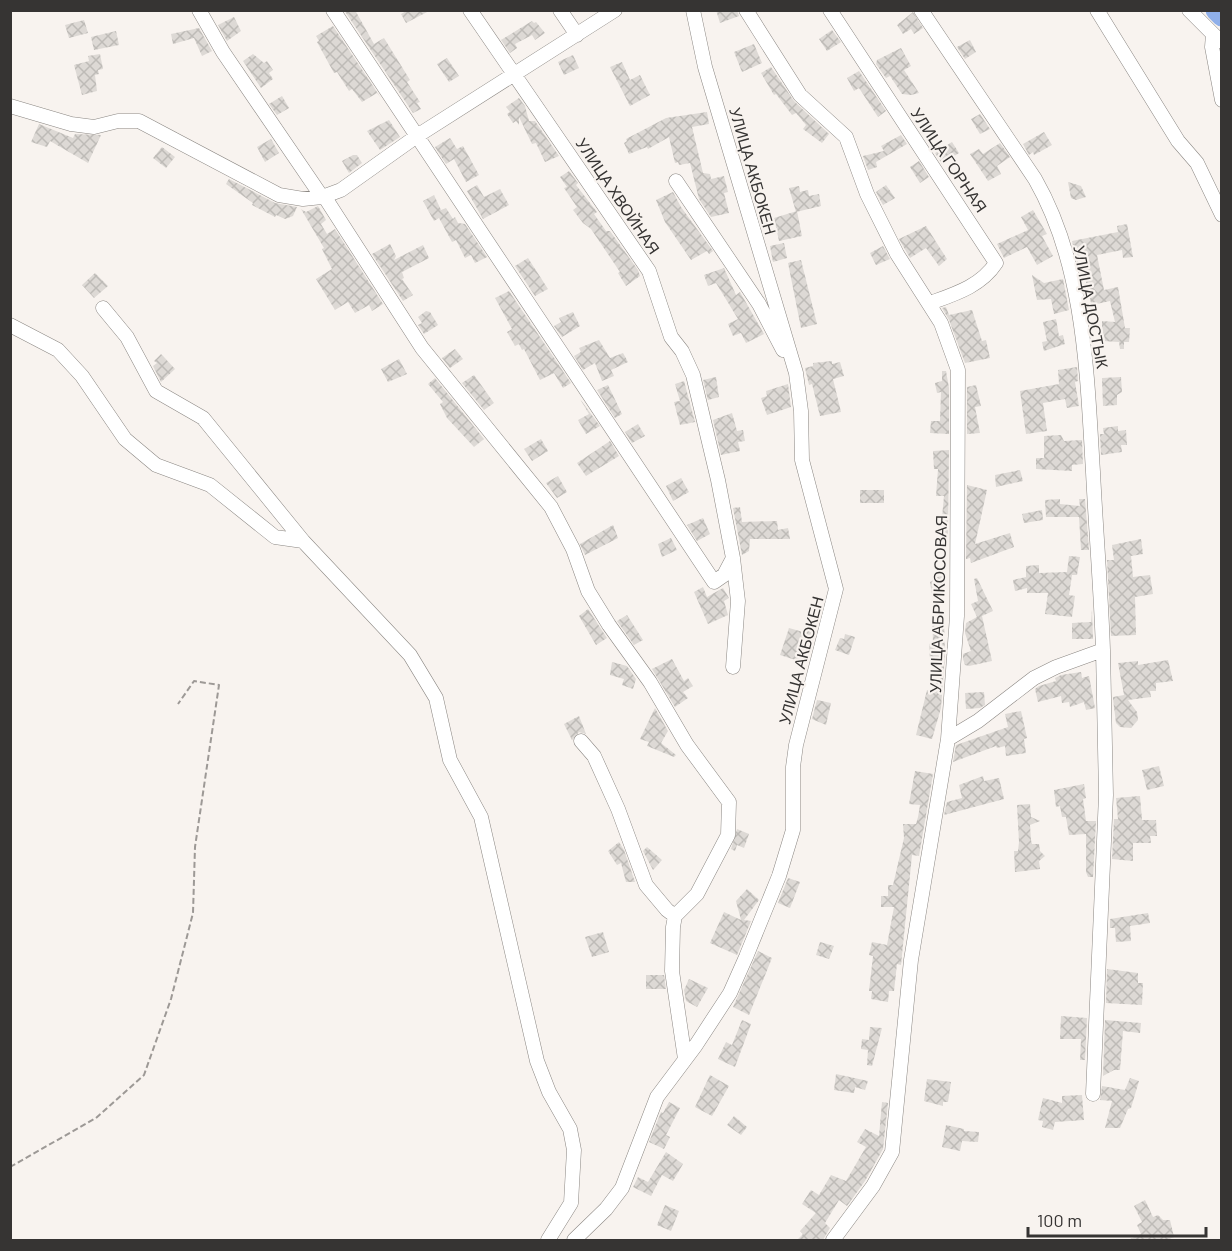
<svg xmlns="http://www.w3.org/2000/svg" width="1232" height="1251" viewBox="0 0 1232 1251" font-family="Barlow,sans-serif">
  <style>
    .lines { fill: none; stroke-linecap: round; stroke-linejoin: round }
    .river { stroke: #8fafe9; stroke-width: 21 }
    .building { fill: url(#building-cross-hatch) }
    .minor-casing { stroke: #8b8783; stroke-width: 15 }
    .path { stroke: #9d9996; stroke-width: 2; stroke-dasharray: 6 3; stroke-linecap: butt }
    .minor { stroke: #fff; stroke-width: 14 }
    .labels { text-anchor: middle; stroke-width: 4.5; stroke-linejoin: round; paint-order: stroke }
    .street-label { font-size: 16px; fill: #363433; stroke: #f8f3ef }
  </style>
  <defs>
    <pattern id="building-cross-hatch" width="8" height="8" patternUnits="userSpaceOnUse" patternTransform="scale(1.5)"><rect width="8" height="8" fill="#ddd9d5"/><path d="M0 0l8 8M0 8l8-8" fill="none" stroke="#bebbb7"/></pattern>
  </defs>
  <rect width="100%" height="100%" fill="#f8f3ef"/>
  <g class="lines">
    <path class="river" d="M1216 10 1222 16"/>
  </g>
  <path class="building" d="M344 10H355L374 44 384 38 410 80 407 82 420 102 417 103 421 109 413 113Z
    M408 10H431L406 23 401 14Z
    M716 10H737L739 16 720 23Z
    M913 12 923 28 914 34 911 29 903 34 897 25Z
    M234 17 241 31 227 41 218 25Z
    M84 20 88 33 69 38 65 25Z
    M532 21 534 23 536 22 545 33 535 40 532 35 515 44 517 48 510 53 501 40Z
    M333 26 381 98 377 93 362 102 352 89 349 91 337 72 334 73 317 42 319 41 316 36Z
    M199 28 212 51 202 56 194 38 173 44 171 34Z
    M832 30 841 42 827 51 819 39Z
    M116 31 119 45 94 50 91 37Z
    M970 40 976 52 965 59 957 47Z
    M754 44 762 63 742 72 734 52Z
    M901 48 911 66 904 70 919 93 911 95 902 94 890 76 886 78 876 64 877 60Z
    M100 54 103 69 98 70 99 74 95 75 97 91 82 95 74 65 89 61 88 56Z
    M253 54 264 63 267 61 273 70 269 73 273 79 261 88 243 61Z
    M573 55 579 68 564 75 558 62Z
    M447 58 459 76 449 82 437 64Z
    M622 62 630 80 640 75 650 95 630 106 610 67Z
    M771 67 794 101 829 134 822 143 803 129 806 125 796 113 792 115 776 94 774 95 761 73Z
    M859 71 886 111 878 117 859 88 854 91 847 78Z
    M282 96 289 108 277 115 269 104Z
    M519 98 525 106 529 121H535L559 156 545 162 536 143 532 144 519 117V125L516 121 513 123 507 114 510 112 506 107Z
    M707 112 709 124 692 127 703 173 710 174 711 179 724 176 728 192 724 193 729 213 711 217 699 199 690 163 679 165 678 162 675 163 669 137 648 149 647 147 629 154 624 143 627 141 626 139 666 118Z
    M980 114 990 129 980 134 971 119Z
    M389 120 400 137 380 150 367 131Z
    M39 124 73 138 75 134 101 135 88 163 50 141 47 147 31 142Z
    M1044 132 1052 145 1034 155 1033 152 1029 155 1023 144Z
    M901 135 907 144 876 162 877 167 868 170 863 156 884 151 881 146Z
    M450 138 457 149 463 146 479 175 466 182 454 159 446 164 435 147Z
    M271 139 279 153 265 162 257 147Z
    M952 142 959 153 942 164 935 153Z
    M1000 143 1010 157 997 166 1001 174 988 181 970 154 979 149 983 154Z
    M162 147 175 157 166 168 153 158Z
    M353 155H357L362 163 349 173 342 161Z
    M919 161 929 177 920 183 910 167Z
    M569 171 578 183 576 185 597 212 594 214 606 231H610L638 270 640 276 626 286 618 273 620 272 591 229 583 223 573 210 577 207 564 188 567 187 560 177Z
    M229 179 275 203 297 207 293 216 285 219 276 215 275 217 252 205 253 203 226 184Z
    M1068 182 1081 186 1086 197 1076 200 1071 198Z
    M477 185 484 197 500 189 509 205 483 219 467 191Z
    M886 185 895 198 883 205 876 192Z
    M799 186 800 192 808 190 809 196 819 194 821 206 796 212 789 188Z
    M673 192 681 207 713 251 709 254 707 251 691 260 665 222 656 200Z
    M434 195 441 210 446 208 453 219 455 217 458 223 465 224 487 257 475 263 471 255 465 258 456 240 452 242 439 218 434 221 423 201Z
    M318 206 326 220 321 224 327 234 335 229 383 304 372 311 369 305 355 313 348 302 335 310 316 279 332 269 322 249 324 248 301 209 306 212Z
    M1033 210 1047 234 1042 236 1053 256 1037 265 1027 247 1004 258 997 244 1028 230 1021 217Z
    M797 211 802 236 779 241 774 218Z
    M1127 224 1133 257 1123 258 1122 250 1097 255 1104 290 1118 287 1125 328H1130L1129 342H1124V349H1120L1119 342 1102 341V321L1115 322 1110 301 1092 305 1091 303 1084 274 1078 267 1072 241 1118 232 1117 226Z
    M926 226 947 259 939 266 926 248 910 258 899 239Z
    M784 243 787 258 773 262 770 246Z
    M390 244 396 256 394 260 423 245 429 258 402 272 404 278 402 279 413 295 403 301 372 254Z
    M883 246 890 259 876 265 870 253Z
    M528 258 548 289 535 296 515 266Z
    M801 260 817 324 801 328 788 263Z
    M724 268 736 295 740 292 764 334 746 343 741 333 733 336 728 324 738 319 716 283 708 286 704 275Z
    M95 273 108 286 94 298 82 285Z
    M1032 275 1044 283 1063 279 1069 310 1054 314 1051 299 1037 300Z
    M509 291 571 383 563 388 554 373 540 380 524 349 522 350 519 344 515 346 507 332 512 329 495 298Z
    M946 307 949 315 972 310 982 341 986 340 990 358 965 363 949 320 942 308Z
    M426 311 430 312 438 325 424 334 418 325 422 323 418 317Z
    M573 312 580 326 562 337 554 326 561 322 559 318Z
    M1056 319 1059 336 1063 335 1065 344 1044 351 1042 342 1047 341 1043 322Z
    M599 340 610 358 623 353 628 362 611 370 614 376 602 381 595 363 583 370 574 356 581 352 579 348Z
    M455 349 463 359 450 368 442 358Z
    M161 354 175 369 161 382 153 366 157 363 154 361Z
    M399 359 407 374 388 382 381 369Z
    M832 361V364L840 362 844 376 833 379 841 412 820 416 812 384 809 385 805 368 813 366V363Z
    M1077 367 1078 381 1075 382 1079 406 1067 408 1065 399 1043 403 1047 431 1026 434 1020 391 1059 384 1058 370Z
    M942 371H946L949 388V434L930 433 931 421H940L941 392 937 393 935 383 942 381Z
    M474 375 494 403 484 410 462 383Z
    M716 377 719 397 708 400 703 380Z
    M1121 377 1122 392 1117 395V405L1103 406 1102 378Z
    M435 378 484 439 474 447 447 418 440 404 443 402 428 384Z
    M684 381 695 422 680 425 674 402 680 401 675 384Z
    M788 384 791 407 767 415 761 398 767 396 766 391Z
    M608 385 622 414 615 418 597 390Z
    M976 385 981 406 975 407 980 433 967 434V387Z
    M580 399 600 426 586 434 578 420 589 414Z
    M732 413 737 431 743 430 745 441 738 442 740 451 721 455 713 420Z
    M638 424 645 436 632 443 625 432Z
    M1118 426V431L1126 430 1127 445H1121L1122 452 1101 455 1100 434H1104L1103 428Z
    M1061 435 1064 441 1082 440 1083 464 1072 465V471L1036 469V458H1044V436Z
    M541 439 548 451 532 461 524 449Z
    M610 441 619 456 586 476 577 463Z
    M949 450 948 539H940L944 496H936L938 469H934L933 451Z
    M1020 470 1023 481 996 487 995 475Z
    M558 476 567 492 557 498 546 483Z
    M681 478 689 492 673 501 666 486Z
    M967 485 987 490 975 544 1010 533 1014 547 971 563 970 558 966 559Z
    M860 490H884V503H860Z
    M1060 499V504L1080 506 1079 499H1085L1089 550H1081L1079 517H1046L1045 500Z
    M740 507 742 522 777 521 778 530 788 528 790 539H750L749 551 742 555 733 508Z
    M1042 510 1043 520 1024 523 1022 514Z
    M703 518 710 534 697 541 687 525Z
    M613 525 618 538 585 555 580 544Z
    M671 538 677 550 662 557 658 544Z
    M1141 539 1143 554 1131 556 1133 577 1150 575 1153 594 1135 597 1136 635 1111 636 1107 560H1114L1112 545Z
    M1069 556 1080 557 1077 575H1072L1069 595 1075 596 1072 617 1045 614 1048 593H1027V588L1015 591 1013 580 1026 577V566L1039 565V573L1067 572Z
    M942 576 943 594 932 596 930 582 932 581V578Z
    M977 578 993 611 982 616 992 661 969 666 965 665 963 659V654L971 651 965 633 966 623 977 617 971 604 978 601 974 579Z
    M703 587 707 597 723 588 729 598 724 601 728 615 708 624 694 592Z
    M588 609 607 638 596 645 579 616Z
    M1092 610 1093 639H1072V623L1091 622Z
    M627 615 643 640 634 645 617 621Z
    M932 615H944L945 655 941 708 932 739 916 735 927 690 934 691 935 660H930L929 644 933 643Z
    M806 622 817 626 805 663 780 655 789 628 803 632Z
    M845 634 855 637 849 655 835 650 840 638 844 639Z
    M672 659 684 681 688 678 693 686 683 692 688 698 675 707 652 669Z
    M1168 660 1173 681 1156 683V691H1150L1151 697 1128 700 1137 712 1138 720 1131 728 1120 727 1116 723 1113 699V697L1124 695 1118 663 1138 661V665Z
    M612 662 627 666 636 679 633 689 622 685 624 679 610 675Z
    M1081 672 1082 678 1089 676 1095 708 1086 710 1084 702 1070 707 1069 702 1062 703 1061 696 1038 702 1035 689 1039 686 1056 681 1055 678 1061 675Z
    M984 692 985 705 980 708 966 709 965 693Z
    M817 700 831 703 826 725 812 719Z
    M655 708 668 731 661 743 676 755 674 757 647 746 649 742 640 739Z
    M1021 711 1027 738 1024 739 1026 753 1006 756 1005 746 997 748 996 746 953 762 956 745 1008 727 1005 714Z
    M579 716 586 734 579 732 572 740 564 724Z
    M1159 766 1164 786 1147 790 1142 770Z
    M915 771 933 774 919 856 912 855 901 965 897 964 894 991H889L888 1002 871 999 872 991H869L873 956 869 955 872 942 887 945 894 907H881V896H888V885H893L904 838 903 824H916L918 817 920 805 909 804Z
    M983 776 984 781 999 778 1004 799 944 815 947 802 962 798 959 785Z
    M1084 784 1086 798 1083 799 1086 821H1096L1093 877H1088L1086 872V834L1069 835 1066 817H1062L1060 806 1056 807 1054 790Z
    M1140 796 1142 820H1156L1157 836H1150L1151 843H1133V861L1112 859 1114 819H1118L1116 798Z
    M1030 804 1031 817 1040 821 1030 825 1031 840 1032 844H1039L1040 851 1045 856 1039 861 1040 869 1015 872 1014 851H1018L1019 842 1017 805Z
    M737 829 749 834 744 848 737 845 735 851 731 849Z
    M619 842 624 850 635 882H626L621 863 617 865 608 851Z
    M647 847 662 860 653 870 643 851Z
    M788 878 800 882 790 908 778 903Z
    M747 889 759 900 744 920 751 921 737 955 710 943 724 912 741 920 736 901Z
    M1148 913 1150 923 1130 926 1131 941 1116 942 1115 928H1110V919Z
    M603 932 609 952 592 957 585 937Z
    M820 942 834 946 829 959 816 955Z
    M758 951 772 958 749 1015 733 1007Z
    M1107 969 1138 973V983H1143L1142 1005 1106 1003Z
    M646 975H664L666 989H646Z
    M689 979 708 988 697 1007 686 1001 684 990Z
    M1061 1016 1087 1018 1085 1060H1080L1081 1039H1060Z
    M742 1020 751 1024 735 1067 718 1059 726 1042 732 1045Z
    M1105 1020 1141 1023 1140 1033 1123 1031 1120 1070H1114L1103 1076Z
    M870 1027 882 1028 872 1066 867 1065 868 1050 861 1049 862 1039 869 1040Z
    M836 1074 868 1081 865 1090 855 1087 854 1093 834 1090Z
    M710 1075 729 1086 712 1116 695 1107Z
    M1130 1078 1139 1081 1131 1108 1128 1109 1120 1128H1105L1112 1101 1100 1100 1102 1086 1125 1090Z
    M927 1079 951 1082 948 1102H943V1106L924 1101Z
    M1082 1095 1084 1120 1055 1122 1053 1130 1042 1127 1043 1121 1038 1120 1043 1098 1062 1103V1096Z
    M669 1102 680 1108 666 1135 670 1137 664 1149 649 1142 661 1112 663 1113Z
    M882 1102 888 1103 883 1149 865 1181 847 1206 839 1200 825 1223 830 1228 823 1240H797L803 1234 800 1231 816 1213 802 1204 811 1190 819 1195 831 1175 846 1181 866 1147 857 1142 865 1129 879 1136Z
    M734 1116 747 1127 741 1135 727 1125Z
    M946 1125 964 1129V1131L979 1132 978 1142 962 1141 960 1151 942 1147Z
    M666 1152 683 1164 673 1181 662 1175 651 1196 633 1187 638 1177 648 1182Z
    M1145 1200 1153 1217 1158 1215 1163 1220H1170L1174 1237 1167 1240H1128L1141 1234 1137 1225 1142 1222 1134 1206Z
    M665 1205 679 1211 671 1231 657 1225Z"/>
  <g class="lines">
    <defs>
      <path id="minor" d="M199 10 223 52 322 197
        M333 10 714 582 724 575 733 558
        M470 10 649 271 671 337 682 351 693 375 718 480 733 558 738 601 733 667
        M560 10 577 35
        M746 10 800 95 846 137 867 194 897 254 941 323 958 370 957 616 948 739 911 960 892 1152 873 1186 833 1240
        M830 10 996 263C981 286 955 294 930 303
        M921 10 1035 179C1085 266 1087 375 1093 472 1096 532 1101 591 1103 650
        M1097 10 1178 141 1197 163 1222 215
        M1189 10 1220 41
        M1213 34 1212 47 1222 100
        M10 106 71 124 94 127 118 121H139L279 195 303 199 322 197 341 190 417 136 615 10
        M676 181 759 304 783 350
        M324 196 422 348 551 507 573 549 588 591 609 625 650 682 687 745 729 802 728 835 697 894 675 916 673 927 672 971 685 1059
        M103 308 127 337 156 391 203 418 303 541
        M10 325 58 350 82 376 125 439 156 465 210 485 275 537 303 541 410 655 436 698 450 760 481 817 537 1061 549 1092 570 1129 574 1150 571 1203 548 1240
        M948 739 978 721 1034 678 1056 667 1103 650 1106 795 1093 1094
        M581 741 594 756 618 809 646 885 667 910 675 916
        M574 1240 606 1209 622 1188 657 1097 696 1045 730 993 746 957 779 876 793 830V767L796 745 836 589 802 460 801 411 796 373 705 67 693 10"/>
    </defs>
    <use href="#minor" class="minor-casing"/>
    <path class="path" d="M10 1167 96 1118 144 1075 171 999 193 913 195 847 219 685 194 681 178 704"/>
    <use href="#minor" class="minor"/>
  </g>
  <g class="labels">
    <g class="street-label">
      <text transform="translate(949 160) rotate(56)" y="6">УЛИЦА ГОРНАЯ</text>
      <text transform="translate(753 171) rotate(74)" y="6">УЛИЦА АКБОКЕН</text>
      <text transform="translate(618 196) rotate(56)" y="6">УЛИЦА ХВОЙНАЯ</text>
      <text transform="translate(1091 307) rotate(79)" y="6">УЛИЦА ДОСТЫК</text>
      <text transform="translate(938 604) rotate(-88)" y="6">УЛИЦА АБРИКОСОВАЯ</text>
      <text transform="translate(801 660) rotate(-75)" y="6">УЛИЦА АКБОКЕН</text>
    </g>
  </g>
  <rect width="1232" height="1251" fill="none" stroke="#363433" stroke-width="24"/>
  <path d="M1028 1227v9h178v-9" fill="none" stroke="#363433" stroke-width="3"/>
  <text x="1037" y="1227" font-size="18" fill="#363433" stroke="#f8f3ef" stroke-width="4.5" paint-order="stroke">100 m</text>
</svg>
